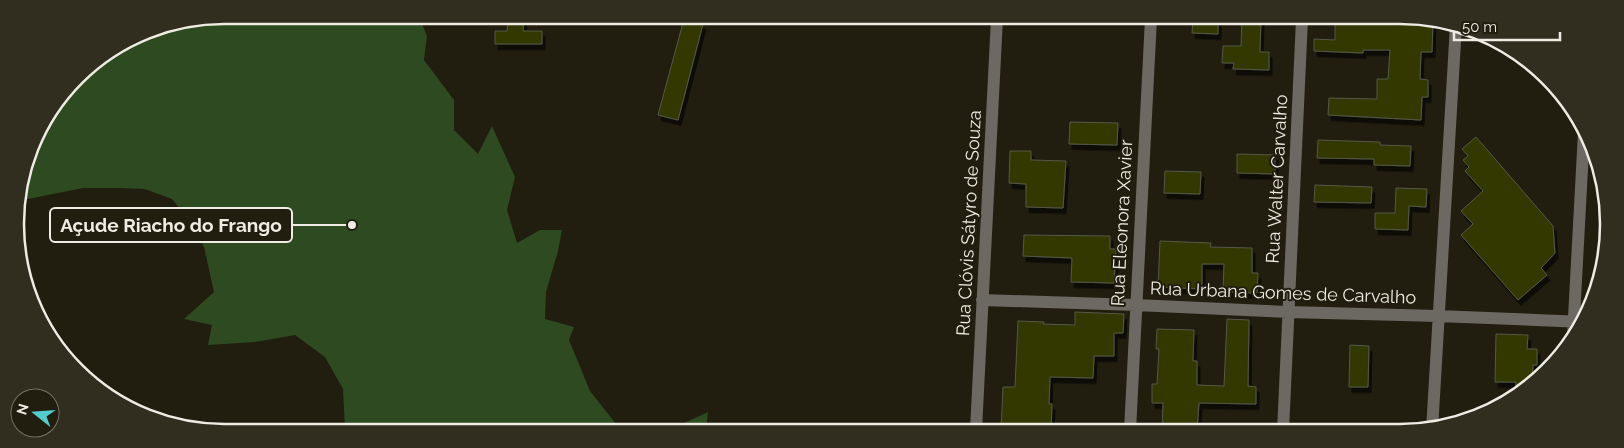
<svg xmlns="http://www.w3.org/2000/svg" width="1624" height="448" viewBox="0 0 1624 448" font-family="Raleway,sans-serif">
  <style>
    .water { fill: #2d4a20 }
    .building { fill: #323900; stroke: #555848; filter: url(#shadow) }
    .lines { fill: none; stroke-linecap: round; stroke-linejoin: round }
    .minor { stroke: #6c6862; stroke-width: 12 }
    .labels { text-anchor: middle; stroke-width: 4; stroke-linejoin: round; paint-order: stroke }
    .street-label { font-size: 18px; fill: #eeece3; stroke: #211d0f }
    .rim { fill: none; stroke: #eeece3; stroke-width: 2.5 }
    .leader { fill: none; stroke: #eeece3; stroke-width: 2 }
    .callout-dot { fill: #eeece3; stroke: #211d0f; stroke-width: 2 }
    .callout { fill: #211d0f; stroke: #eeece3; stroke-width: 2 }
    .callout-label { font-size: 19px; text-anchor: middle; font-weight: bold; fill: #eeece3 }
  </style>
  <defs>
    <filter id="shadow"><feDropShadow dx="3" dy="5.5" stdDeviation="0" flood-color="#0009"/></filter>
  </defs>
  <rect width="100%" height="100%" fill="#211d0f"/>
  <path class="water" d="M224 15 419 16 427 36 424 60 454 100V130L478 154 492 126 515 177 507 210 517 243 540 230H562L558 251 546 292 545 319 574 327 569 340 590 391 616 424 636 430 345 429 343 389 325 357 295 335 255 342 208 345 212 325 184 319 214 292 204 247 190 221 172 199 145 189 118 188H83L18 201 37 131 86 67 144 31Z
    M708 412 706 430H669Z"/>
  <path class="building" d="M508 16H524L523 31H542V44H495V31H507Z
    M1193 18H1218V34L1192 33Z
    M1242 18H1261L1260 52H1269V70L1233 69 1234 63H1222L1223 46H1241Z
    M684 19 703 24 678 120 658 115Z
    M1344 19 1433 20 1432 52H1421L1420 79 1428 80V97H1422L1421 120 1328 115 1329 98 1377 99V79H1388L1390 50H1363V53L1314 51V39L1335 40V24H1343Z
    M1070 122 1118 123 1117 145 1069 144Z
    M1476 137 1553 226 1555 253 1541 268 1547 275 1518 300 1461 235 1473 224 1461 211 1483 191 1465 171 1469 167 1463 160 1468 156 1462 149Z
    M1318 140 1380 142V145L1411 146 1410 166 1374 165V159L1317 158Z
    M1010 151H1031V160L1066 161 1063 208 1026 207V184L1009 183Z
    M1237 154 1275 155V174L1237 173Z
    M1165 171 1201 172 1200 194 1164 193Z
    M1315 185 1372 187 1371 203 1314 202Z
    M1396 188 1427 189 1426 207 1409 206 1408 230 1375 229V213H1395Z
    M1024 235 1110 236V249H1116L1114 283 1071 282 1072 258 1023 256Z
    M1160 241 1211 243 1210 247 1252 248V273H1258L1257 293 1223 292 1224 264H1202V289L1158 287Z
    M1075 312 1124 314 1123 333H1114V356H1094L1093 378 1050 377 1049 404H1052L1051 431 1001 430 1003 387H1015L1018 321 1044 322 1043 324 1075 325Z
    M1227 319 1249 320 1248 386 1256 387V404L1199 403 1197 431H1162L1163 403H1152V384H1157L1159 349H1156L1157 329 1194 330 1193 361H1197V385L1224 386Z
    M1496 334 1528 335 1527 349H1537V365H1533L1532 383 1516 395V382H1495Z
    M1350 345 1369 346 1368 387H1349Z"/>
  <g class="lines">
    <path class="minor" d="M982 300 1136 305 1288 312 1438 316 1584 322
      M1573 336 1584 132
      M976 430 997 18
      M1432 430 1456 25
      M1130 431 1151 18
      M1283 431 1302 19"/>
  </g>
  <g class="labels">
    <g class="street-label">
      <text transform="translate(1277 179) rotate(-87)" y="6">Rua Walter Carvalho</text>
      <text transform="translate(969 223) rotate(-87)" y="6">Rua Clóvis Sátyro de Souza</text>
      <text transform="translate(1122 223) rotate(-87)" y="6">Rua Eleonora Xavier</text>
      <text transform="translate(1283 293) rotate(2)" y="6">Rua Urbana Gomes de Carvalho</text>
    </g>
  </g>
  <path d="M0 0H1624V448H0ZM224 24H1400A200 200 0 0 1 1600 224V224A200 200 0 0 1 1400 424H224A200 200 0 0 1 24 224V224A200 200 0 0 1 224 24Z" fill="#312e20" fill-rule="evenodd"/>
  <path class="rim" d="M224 24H1400A200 200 0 0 1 1600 224V224A200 200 0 0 1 1400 424H224A200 200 0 0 1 24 224V224A200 200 0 0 1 224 24Z"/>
  <path class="leader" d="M352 225L292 225"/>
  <circle class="callout-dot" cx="352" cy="225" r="5"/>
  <rect class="callout" x="50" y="208" width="242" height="34" rx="5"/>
  <g class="callout-label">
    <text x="171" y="232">Açude Riacho do Frango</text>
  </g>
  <g transform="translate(35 413) rotate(287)"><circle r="24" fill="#211d0f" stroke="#737064"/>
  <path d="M0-4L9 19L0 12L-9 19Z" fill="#52cdce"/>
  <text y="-8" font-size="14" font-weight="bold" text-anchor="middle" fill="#eeece3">N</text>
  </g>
  <path d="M1454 32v8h106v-8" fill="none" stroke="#eeece3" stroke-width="2.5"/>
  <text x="1462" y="32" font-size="15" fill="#eeece3" stroke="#211d0f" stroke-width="4" paint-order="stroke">50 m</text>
</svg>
